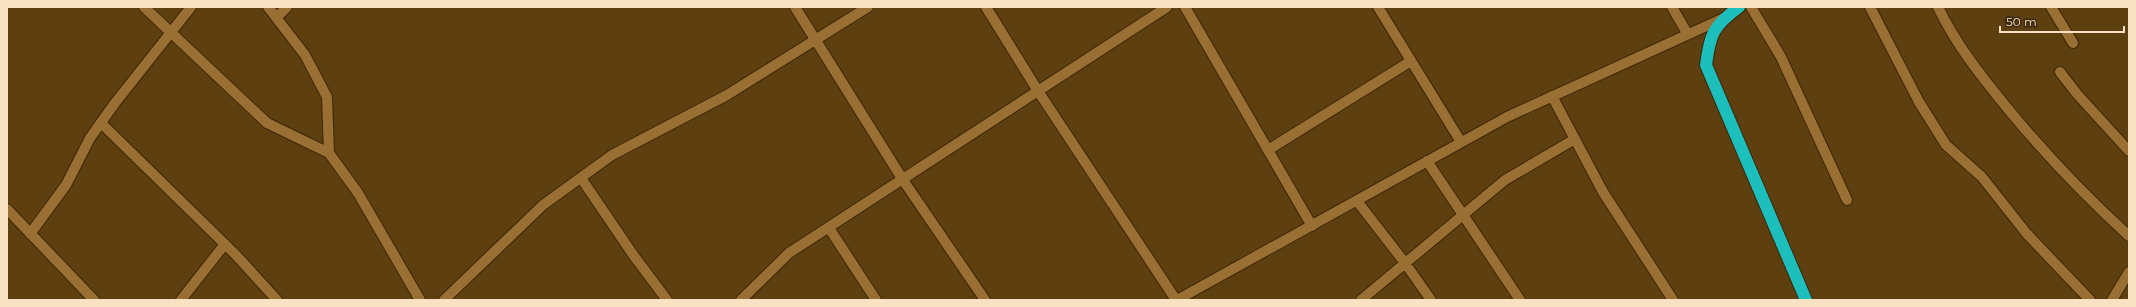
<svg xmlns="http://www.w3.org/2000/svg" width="2136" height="307" viewBox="0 0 2136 307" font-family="Montserrat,sans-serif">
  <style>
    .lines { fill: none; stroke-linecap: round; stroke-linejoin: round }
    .minor-casing { stroke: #3d2706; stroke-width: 12 }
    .highway-casing { stroke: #3d2706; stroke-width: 14 }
    .minor { stroke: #9a6f34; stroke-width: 10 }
    .highway { stroke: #1dbfbc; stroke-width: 12 }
  </style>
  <rect width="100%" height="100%" fill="#5e3f0f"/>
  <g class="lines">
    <defs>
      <path id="minor" d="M144 7 267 123 329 153
        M268 7 305 55 327 97 329 153 358 193 420 300
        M795 7 903 180 985 300
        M986 7 1038 91 1176 300
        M1185 7 1312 226
        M1378 7 1461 142
        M1672 7 1687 33
        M1751 7 1781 57 1847 200
        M1870 7 1919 102 1946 145 1982 177 2027 234 2090 300
        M1938 7C1956 45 1982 77 2008 109 2046 155 2085 196 2129 236
        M2051 7 2073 43
        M277 17 287 7
        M2060 72 2077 94 2129 151
        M1552 96 1603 192 1673 300
        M101 123 235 254 277 300
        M1268 150 1411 61
        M1427 161 1520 300
        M581 178 634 256 667 300
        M1357 201 1405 263 1431 300
        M7 209 94 300
        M829 228 876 300
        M30 234 66 185 90 138 115 103 191 7
        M181 300 225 244
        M444 300 543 205 612 155 727 95 868 7
        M741 300 789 253 1167 7
        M1177 300 1507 117 1724 18
        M1361 300 1505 180 1575 139
        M2112 300 2129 272"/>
      <path id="highway" d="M1739 7C1713 26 1710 34 1706 65L1806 300"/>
    </defs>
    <use href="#minor" class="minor-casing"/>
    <use href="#highway" class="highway-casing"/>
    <use href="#minor" class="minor"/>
    <use href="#highway" class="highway"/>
  </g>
  <rect width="2136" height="307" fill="none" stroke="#f9e1c3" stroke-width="16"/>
  <path d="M2000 26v6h124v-6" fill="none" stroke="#f9e1c3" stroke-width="2"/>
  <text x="2006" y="26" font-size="12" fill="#f9e1c3" stroke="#3b280f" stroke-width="3" paint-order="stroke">50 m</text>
</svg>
